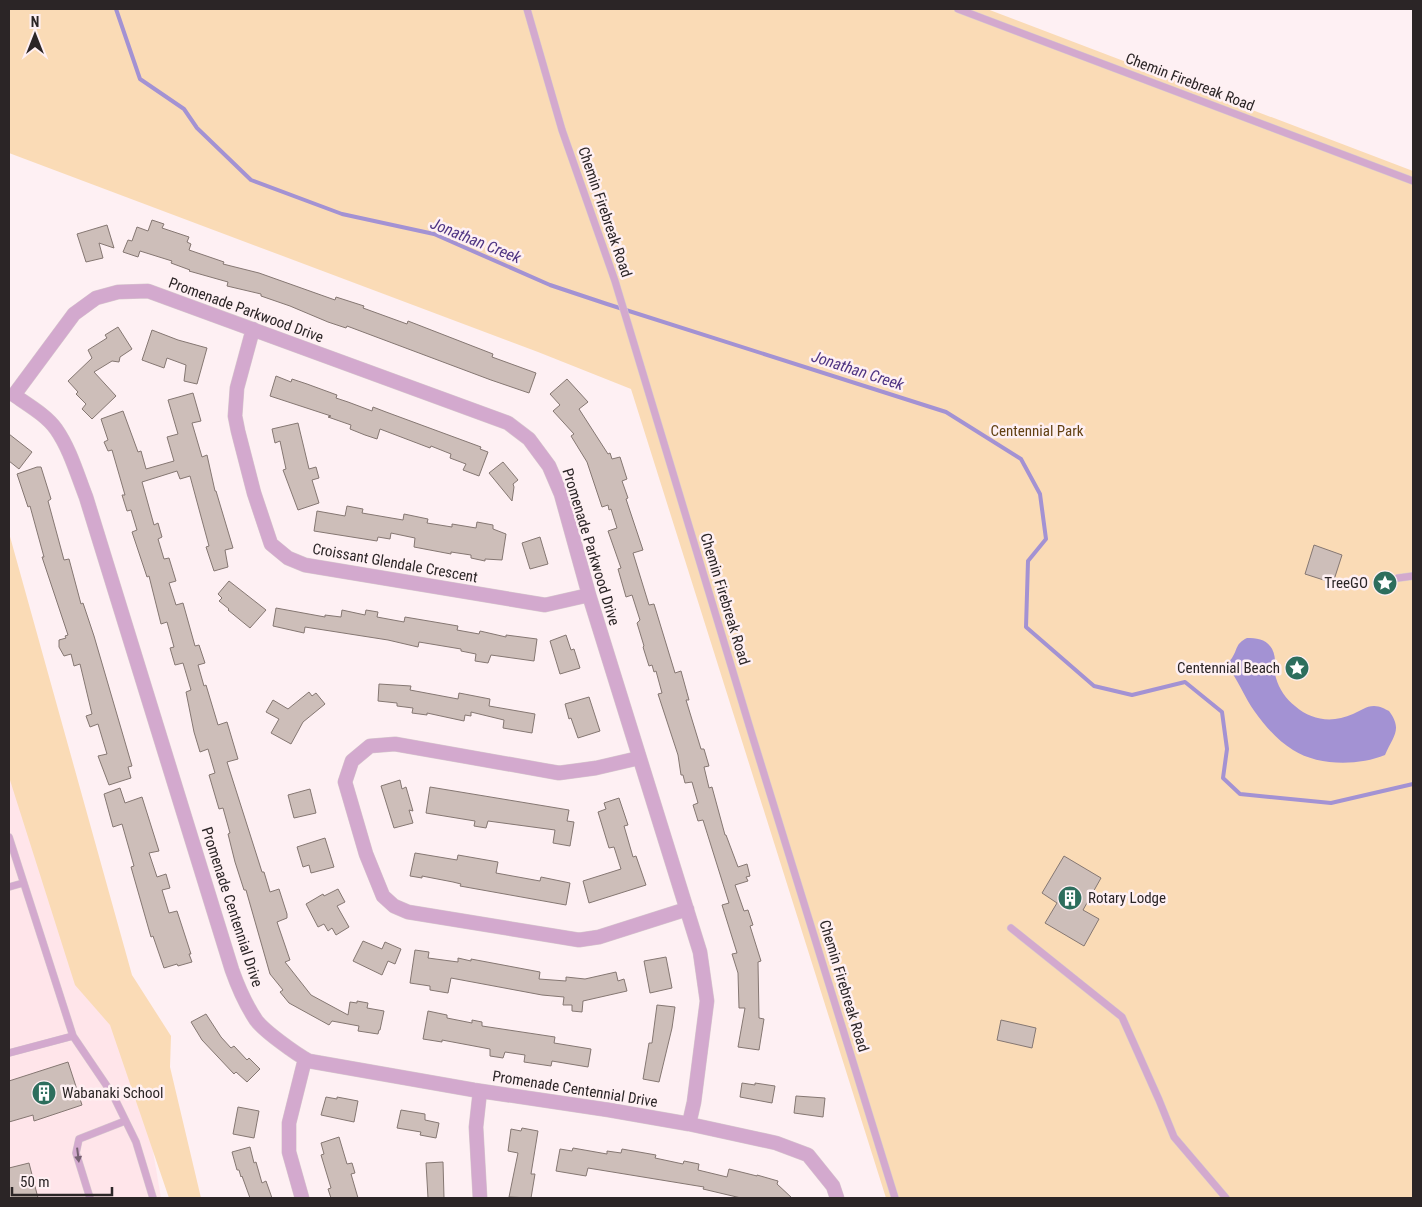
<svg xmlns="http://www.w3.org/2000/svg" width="1422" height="1207" viewBox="0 0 1422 1207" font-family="'Roboto Condensed',sans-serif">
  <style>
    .built { fill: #ffe5ea }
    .green { fill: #fadbb6 }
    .water { fill: #a392d3 }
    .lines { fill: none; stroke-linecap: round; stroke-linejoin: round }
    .stream { stroke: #a392d3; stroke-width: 4 }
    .building { fill: #cdbeb9; stroke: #857772 }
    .lane-casing { stroke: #d8cbce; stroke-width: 8 }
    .street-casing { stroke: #d8cbce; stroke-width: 15 }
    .lane { stroke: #d3a9ce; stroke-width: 7 }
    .street { stroke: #d3a9ce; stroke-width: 14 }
    .oneway { fill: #776072 }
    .labels { text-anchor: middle; stroke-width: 5; stroke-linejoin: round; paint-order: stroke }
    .street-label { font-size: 15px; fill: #2b2526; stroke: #fef0f3 }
    .park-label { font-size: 15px; fill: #624113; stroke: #fef0f3 }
    .poi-label { font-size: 15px; fill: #2b2526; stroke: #fef0f3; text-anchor: end }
    .water-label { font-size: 16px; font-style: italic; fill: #4f3583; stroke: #fef0f3 }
  </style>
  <rect width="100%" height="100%" fill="#fef0f3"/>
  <path class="built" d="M9 670 134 1040 161 1198H9Z"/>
  <path class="green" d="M9 9H987L1413 171V1198H886L631 389 538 352 9 153Z
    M9 533 132 975 171 1036 170 1067 201 1198H169L110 1025 75 985 9 777Z"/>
  <path class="water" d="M1247 638C1263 637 1275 644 1275 662 1275 668 1274 672 1276 678 1279 689 1286 699 1295 706 1312 721 1333 723 1353 714 1360 711 1366 706 1374 706 1380 706 1385 709 1389 711 1403 730 1393 736 1385 755 1358 766 1318 766 1293 750 1278 741 1265 726 1255 712 1244 697 1238 678 1225 664 1227 662 1230 661 1232 658 1238 649 1235 644 1247 638Z"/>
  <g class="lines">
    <path class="stream" d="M116 9 140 79 184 109 197 128 251 180 342 214 434 234 550 285 607 304 946 412 1021 459 1040 494 1046 539 1028 561 1026 627 1094 686 1132 695 1185 682 1222 712 1227 749 1223 778 1240 794 1331 803 1413 784"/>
  </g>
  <path class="building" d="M152 220 164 224 162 228 189 237 187 242 191 244 189 250 224 262 223 264 259 273 335 300 336 297 364 306 363 308 407 324 408 321 493 354 492 357 536 373 529 393 491 380 347 326 346 328 328 322 290 306 261 296V294L227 286 228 282 189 271 190 270 171 263 172 261 140 251 138 257 123 252 128 240 132 241 137 227 148 231Z
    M107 225 114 248 99 243 103 258 86 262 77 234Z
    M118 327 132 349 120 357 119 362 112 361 94 372 116 396 92 419 82 409 86 404 76 394 78 392 68 381 92 358 88 350 107 338 105 335Z
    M152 330 178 340 207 348 197 384 184 381 186 365 167 358 164 368 142 360Z
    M276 376 291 382 292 379 307 384 337 395 336 398 348 402 372 411 373 407 386 412 481 447 480 449 488 452 479 476 463 470 466 464 450 458 451 454 431 446 430 448 380 429 377 439 365 435 350 429 351 425 328 417 331 416 270 396Z
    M567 379 588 402 579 409 608 454 610 453 612 459 620 457 627 479 622 481 628 498 626 499 643 550 633 553 649 605 654 604 675 673 681 671 689 700H686L701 749H704L709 766 704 767 709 788 712 787 725 835H726L738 867 747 864 750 876 746 877 748 881 735 885 744 911 748 910 753 925 750 926 761 961 758 962 759 1018 764 1019 759 1050 738 1047 745 1008H739L738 973 732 954 737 953 722 905 729 903 703 820 698 821 693 805 698 803 692 782 685 783 683 775H681L678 755 658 694 662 693 656 671 654 672 652 665 649 666 643 647 644 646 637 623 640 620 632 595 626 597 618 569 621 568 608 531 617 528 611 509 609 510 608 505 602 507 587 462 571 436 574 434 553 411 560 405 550 394Z
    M193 393 201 421 192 423 202 457 207 455 215 491H216L233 548 225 550 228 567 214 571 206 547 209 546 190 476 180 479 177 471 142 482 154 525 158 523 162 537 158 539 164 559 169 558 176 581 169 583 176 605 183 603 195 646 199 645 205 663 198 665 204 686 206 685 218 725 227 722 238 759 227 762 262 872H264L270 892 279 889 287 914V918L277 922 290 960 285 962 311 995 348 1015 350 1002 357 1003V1001L368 1003 367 1008 384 1011 380 1030H379L378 1034 358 1031 359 1026 332 1021 329 1025 289 1003 280 992 283 990 270 974 246 890H244L235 862 228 834 230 833 223 808 219 809 209 775 215 773 208 749 200 752 194 732 186 692 191 690 183 663 175 665 170 648 174 647 167 622 161 624 149 576 147 577 132 532 137 530 131 510 127 511 122 495H125L112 450 108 451 104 442 108 440 101 419 123 411 138 452 141 451 146 469 174 461 167 437 178 434 168 400Z
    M298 423 309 469 316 467 319 478 312 480 319 503 298 510 283 470 286 469 280 441 275 443 272 429Z
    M9 434 32 452 19 469 9 461Z
    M503 462 518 480 513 484 514 487 512 501 489 473Z
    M37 467H41L51 499 48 501 64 560 69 559 81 604 83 603 94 636 132 766 128 767 131 778 109 785 98 756 107 754 98 724 90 727 86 716 92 714 80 664 74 666 71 654 64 656 59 647V640L66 638 65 636 68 635 42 557H44L30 506 28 507 17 474Z
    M347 506 363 509 362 513 403 520 404 514 428 519 427 523 452 527V524L476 528 477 522 493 525V529L506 534 502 560 485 559V561L471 558V555L451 552V554L414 547 415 538 391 533 390 539 378 537 377 541 314 531 317 511 345 516Z
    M540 537 548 564 530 569 522 543Z
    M1314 545 1342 555 1333 583 1305 574Z
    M229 581 266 610 250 628 228 610 229 609 219 601 222 598 218 594Z
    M276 608 325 617V615L341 617 342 610 365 615 366 610 378 612 377 617 404 622 405 617 458 626 457 630 479 634 480 631 506 637V635L537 639 534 661 491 655 488 663 475 661 476 654 461 651V649L419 642 418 647 388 640 305 627 304 633 273 626Z
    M566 635 571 650 574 649 580 668 560 674 550 641Z
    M379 684 411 686 410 690 458 699 459 693 490 699 489 706 535 714 532 733 503 728 504 720 471 712V716L465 715 464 721 427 713V715L412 713 413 708 397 706V703L378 701Z
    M309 692 312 696 316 693 325 704 303 722 291 744 271 733 279 719 266 712 273 700 288 709Z
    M589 697 600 731 578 738 571 718 569 719 565 704Z
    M400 780 402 789 406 787 413 811 409 810 413 823 394 828 381 786Z
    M430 787 569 810 567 821 574 822 570 846 553 843 555 830 488 821 486 828 474 826 475 821 426 813Z
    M120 788 125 803 142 797 159 851 149 853 157 877 166 874 170 888 162 890 169 913 177 911 191 954H189L192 962 178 966 177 964 164 968 153 936 151 937 131 867 134 866 122 824 113 827 104 794Z
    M310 789 316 813 294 818 288 795Z
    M619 798 628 825 624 826 633 857 636 856 646 885 589 903 583 881 621 869 614 847 609 848 598 812 606 809 604 803Z
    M325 838 334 867 311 873 309 865 303 867 297 847Z
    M415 853 457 860 458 855 498 862 496 873 540 881 541 877 570 883 566 905 460 886 461 884 453 882 422 876V878L410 876Z
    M1064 856 1101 878 1083 910 1099 919 1084 946 1045 923 1057 903 1042 893Z
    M338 889 345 902 337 906 349 927 336 935 332 928 328 931 324 924 318 927 306 904 323 894 324 896Z
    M363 941 382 949 385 942 401 949 395 964 388 961 382 975 353 961Z
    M415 950 429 952 428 958 458 962V958L471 961V959L540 972 539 979 566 981V977L585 979 616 972 618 981 624 979 627 991 583 1001 582 1012 572 1011V1005H563L564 997 542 995 451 978 448 993 430 990V986L410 983Z
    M666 957 672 988 650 993 644 961Z
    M657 1005 675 1007 672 1028 659 1082 643 1079 649 1043H652Z
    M428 1011 447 1015V1018L472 1023V1020L482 1022V1026L555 1037 554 1043 591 1049 588 1067 552 1061 551 1066 524 1062 525 1055 505 1052 503 1058 490 1056V1049L442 1040V1042L423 1039Z
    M206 1014 221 1037 231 1048 234 1046 247 1060 249 1058 260 1069 247 1082 236 1072 234 1074 202 1040 191 1022Z
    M1001 1020 1036 1028 1032 1048 997 1040Z
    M68 1062 82 1105 34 1121 33 1115 9 1122V1081Z
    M742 1083 755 1085V1083L775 1086 772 1103 740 1097Z
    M796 1096 825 1098 823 1117 794 1113Z
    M326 1097 337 1099V1097L358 1101 354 1122 321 1115Z
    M238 1107 259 1111 254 1138 233 1134Z
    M401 1110 425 1114V1120L439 1123 436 1138 420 1135 421 1132 397 1128Z
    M522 1128 538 1131 531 1174H535L531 1198 509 1197 518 1153 508 1151 511 1129 521 1131Z
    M339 1137 347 1164 352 1163 355 1173 351 1174 358 1198H331L328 1189 331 1188 321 1155 324 1154 321 1143Z
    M250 1147 254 1163 256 1162 262 1183 266 1181 272 1198H250L242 1176 241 1177 239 1170H237L232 1152Z
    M573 1148 607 1154V1151L621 1153 622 1149 656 1155 655 1158 683 1164 684 1161 699 1164 698 1170 727 1177 729 1169 757 1176V1175L778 1181 777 1184 792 1198H741L703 1189 704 1187 588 1168 586 1176 556 1171 560 1149 572 1151Z
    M443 1162 444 1198H428L426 1163Z
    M29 1163 38 1198H9V1168Z"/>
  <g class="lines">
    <defs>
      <path id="lane" d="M527 9 562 130 615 281 752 735 895 1198
        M958 9 1413 181
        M1398 578 1413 576
        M9 837 73 1036 113 1095 136 1142 153 1198
        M9 887 23 883
        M1011 928 1122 1017 1159 1100 1174 1137 1226 1198
        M9 1053 73 1036
        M90 1198 76 1153 79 1139 125 1121"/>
      <path id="street" d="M253 329 237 388 235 416 238 431 254 493 271 544 288 558 305 565 545 605 589 595
        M639 758 596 768 559 773 395 744 370 746 352 761 345 782 366 854 383 896 394 906 408 912 579 940 599 937 687 909
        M480 1091 476 1127 480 1198
        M689 1124 694 1102 707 1001 700 952 589 595 561 494 549 466 529 439 508 423 148 291 118 292 96 298 74 314 14 395C28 405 46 415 56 429 70 449 77 474 86 497L232 970C238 987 246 1005 256 1020 264 1031 296 1054 309 1061L474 1090 609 1110 689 1124 776 1143 808 1155 833 1186 837 1198
        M302 1198 289 1152V1123L305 1059"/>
    </defs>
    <use href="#lane" class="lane-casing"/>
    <use href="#street" class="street-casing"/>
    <use href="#lane" class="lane"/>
    <use href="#street" class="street"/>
  </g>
  <defs><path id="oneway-solid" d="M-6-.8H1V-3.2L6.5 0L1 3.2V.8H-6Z" transform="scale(1.25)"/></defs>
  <use class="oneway" href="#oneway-solid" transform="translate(78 1155) rotate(83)"/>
  <defs>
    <symbol id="sight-disc" viewBox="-11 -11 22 22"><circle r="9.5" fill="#2d6e5d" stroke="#fef0f3"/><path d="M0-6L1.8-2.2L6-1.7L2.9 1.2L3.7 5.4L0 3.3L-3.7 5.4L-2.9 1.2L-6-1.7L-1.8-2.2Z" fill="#fff"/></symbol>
    <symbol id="building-disc" viewBox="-11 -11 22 22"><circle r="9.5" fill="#2d6e5d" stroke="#fef0f3"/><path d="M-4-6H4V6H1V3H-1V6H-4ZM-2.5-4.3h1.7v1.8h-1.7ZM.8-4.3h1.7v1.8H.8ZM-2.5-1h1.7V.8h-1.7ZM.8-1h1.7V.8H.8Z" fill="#fff"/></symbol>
  </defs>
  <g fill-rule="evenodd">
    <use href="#sight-disc" x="1371" y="569" width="28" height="28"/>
    <use href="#sight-disc" x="1283" y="654" width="28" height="28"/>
    <use href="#building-disc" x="1056" y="884" width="28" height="28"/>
    <use href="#building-disc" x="30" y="1079" width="28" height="28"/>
  </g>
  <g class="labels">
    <g class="street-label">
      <text transform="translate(1190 82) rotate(21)" y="5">Chemin Firebreak Road</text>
      <text transform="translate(605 212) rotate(71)" y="5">Chemin Firebreak Road</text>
      <text transform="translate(246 310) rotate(20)" y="5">Promenade Parkwood Drive</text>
      <text transform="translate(591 547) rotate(73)" y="5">Promenade Parkwood Drive</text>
      <text transform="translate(395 563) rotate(10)" y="5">Croissant Glendale Crescent</text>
      <text transform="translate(725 599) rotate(73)" y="5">Chemin Firebreak Road</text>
      <text transform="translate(232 907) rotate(72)" y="5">Promenade Centennial Drive</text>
      <text transform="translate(844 986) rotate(73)" y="5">Chemin Firebreak Road</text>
      <text transform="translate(575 1089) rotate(9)" y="5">Promenade Centennial Drive</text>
    </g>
    <g class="park-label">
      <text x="1037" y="436">Centennial Park</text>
    </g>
    <g class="poi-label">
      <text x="1368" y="588">TreeGO</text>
      <text x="1280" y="673">Centennial Beach</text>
      <text x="1088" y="903" text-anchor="start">Rotary Lodge</text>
      <text x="62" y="1098" text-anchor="start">Wabanaki School</text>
    </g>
    <g class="water-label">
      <text transform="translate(476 240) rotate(22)" y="6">Jonathan Creek</text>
      <text transform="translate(858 370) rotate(18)" y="6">Jonathan Creek</text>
    </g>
  </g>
  <rect width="1422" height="1207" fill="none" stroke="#2b2526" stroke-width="20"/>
  <g transform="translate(35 35)" stroke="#fef0f3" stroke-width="4" paint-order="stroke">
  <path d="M0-4L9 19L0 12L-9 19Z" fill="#2b2526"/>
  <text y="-8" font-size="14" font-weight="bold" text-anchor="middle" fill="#2b2526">N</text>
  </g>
  <path d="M12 1187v8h100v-8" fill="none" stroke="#2b2526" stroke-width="2.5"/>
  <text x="20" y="1187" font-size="15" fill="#2b2526" stroke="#fef0f3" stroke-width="4" paint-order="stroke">50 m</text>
</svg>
